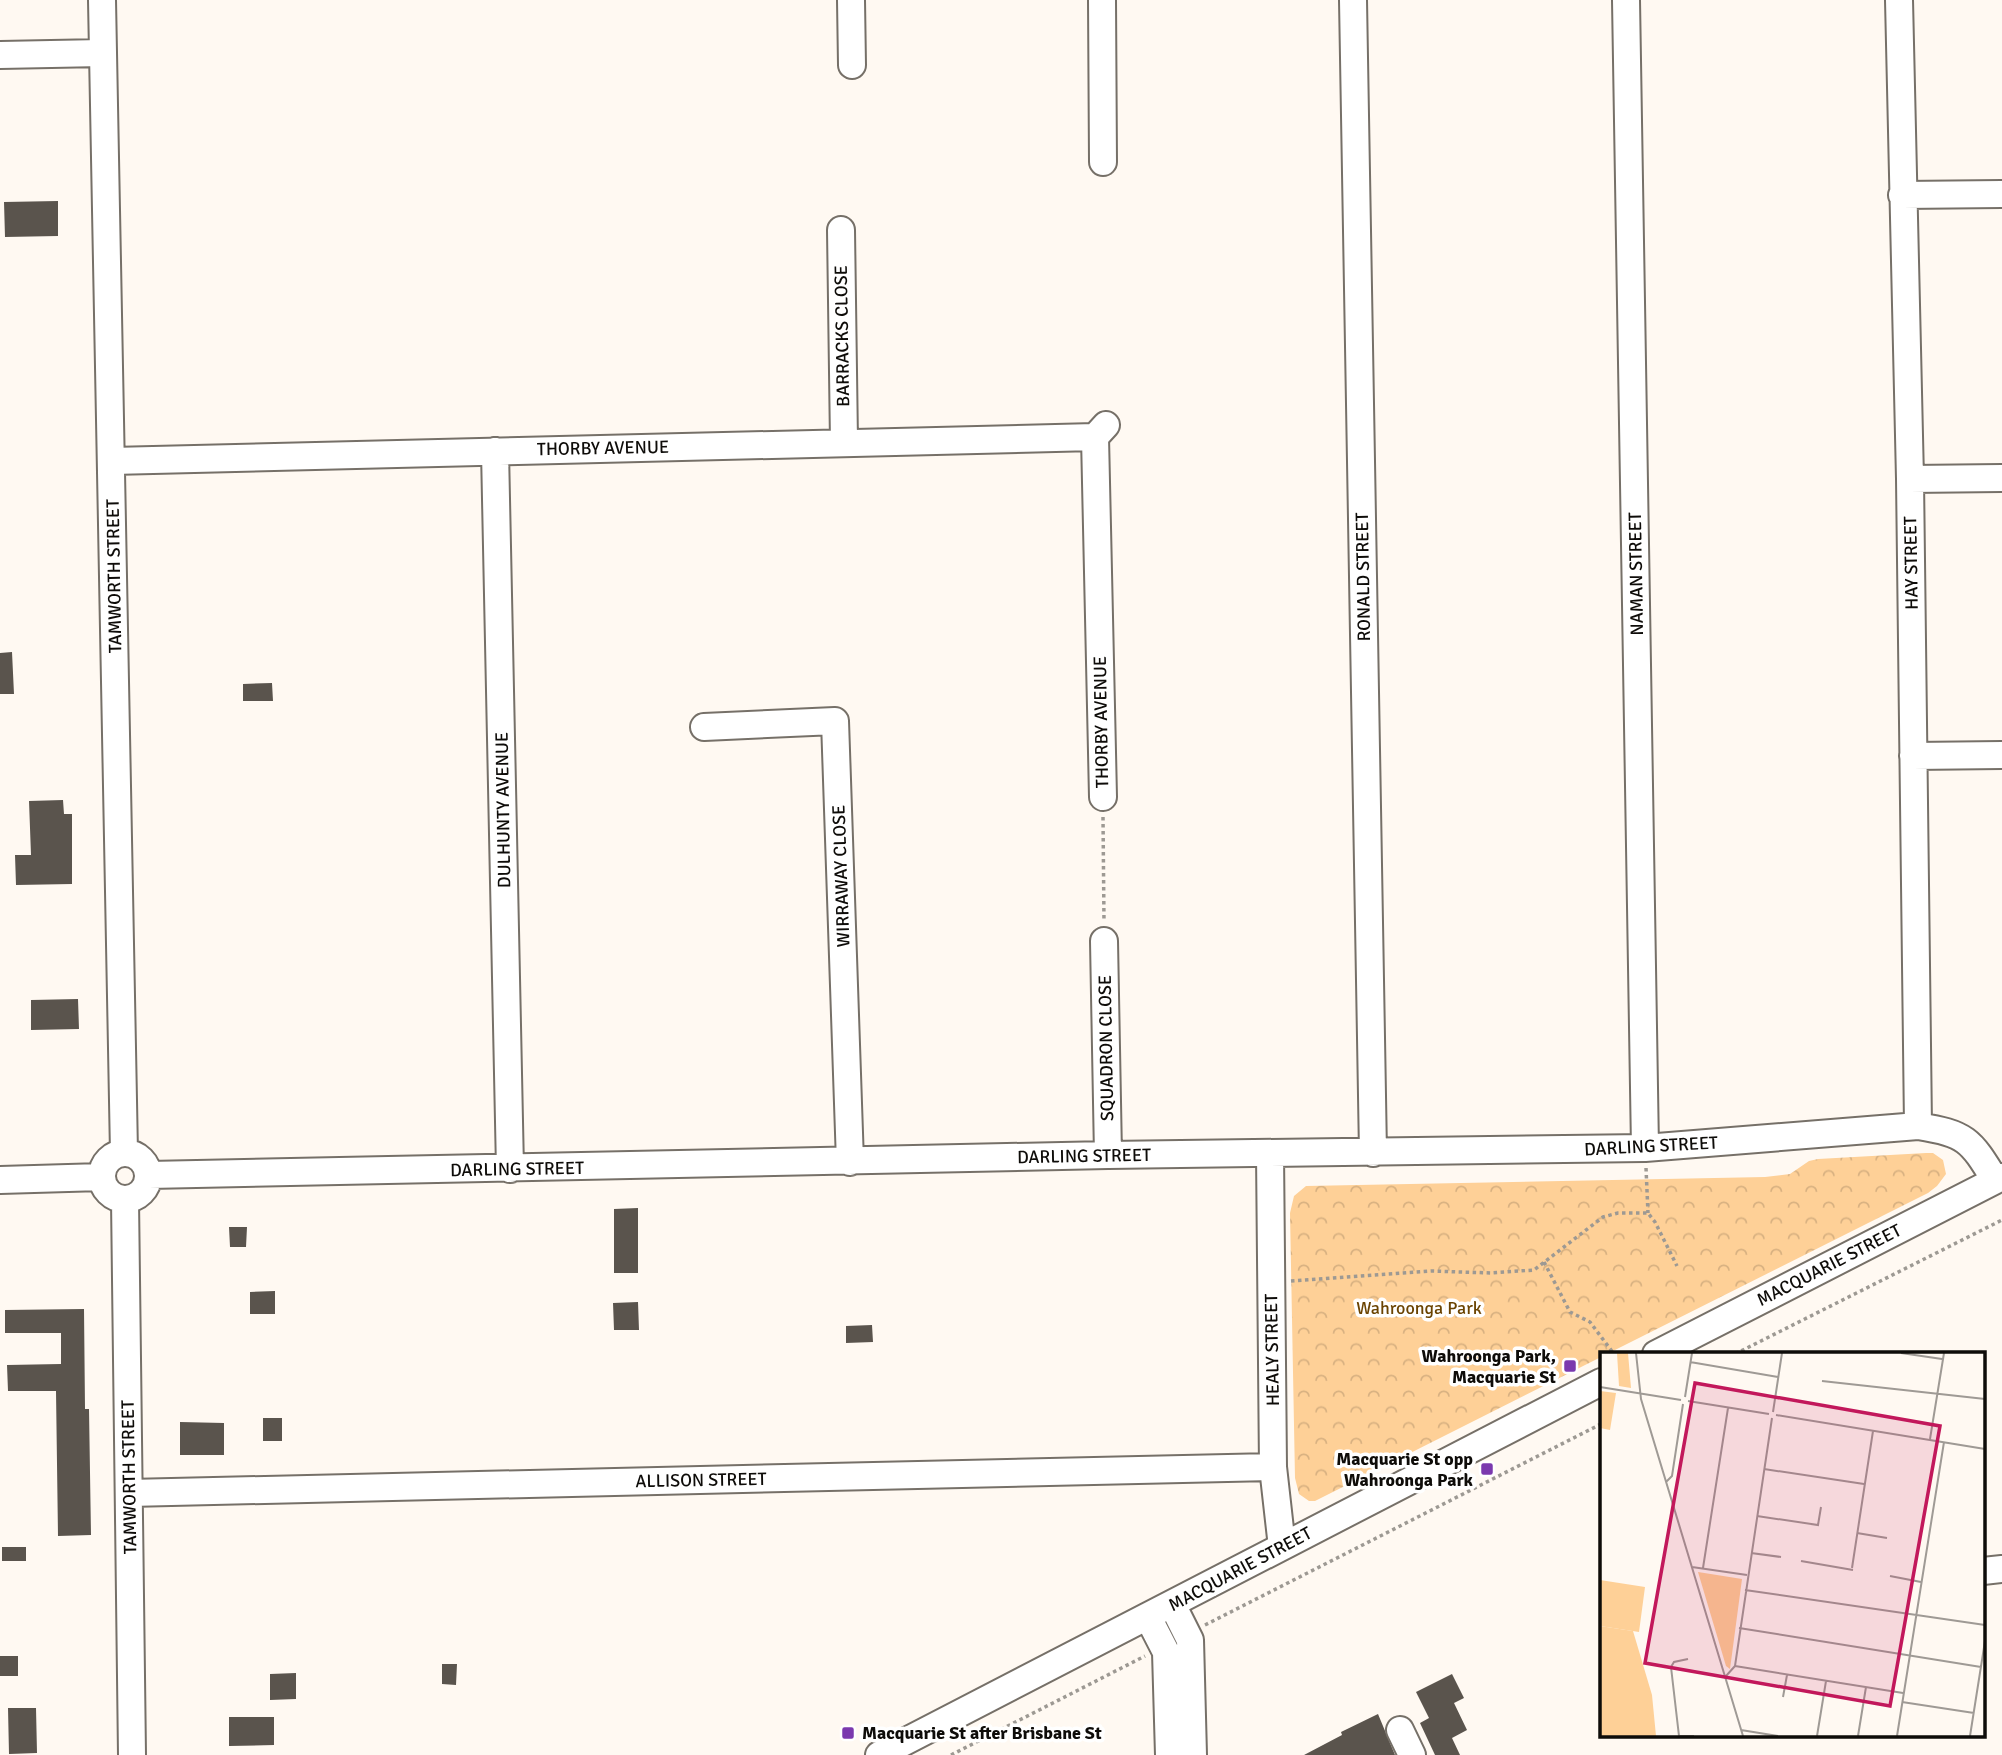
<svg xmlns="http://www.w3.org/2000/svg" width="2002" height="1755" viewBox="0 0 2002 1755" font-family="Signika,sans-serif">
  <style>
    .park { fill: url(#park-crowns) }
    .building { fill: #5a544d }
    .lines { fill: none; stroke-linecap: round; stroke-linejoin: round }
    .minor-casing { stroke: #767068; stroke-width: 30 }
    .path { stroke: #9d9993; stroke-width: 3.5; stroke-dasharray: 3.5 3.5; stroke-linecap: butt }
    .minor { stroke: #fff; stroke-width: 26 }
    .poi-dot { fill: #7b39ae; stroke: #fff; stroke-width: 2.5 }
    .labels { text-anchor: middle; stroke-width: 7; stroke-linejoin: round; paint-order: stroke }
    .street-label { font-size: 18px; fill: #0e0c09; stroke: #fff }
    .park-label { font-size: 18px; fill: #6a4301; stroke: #fff }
    .poi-label { font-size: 18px; font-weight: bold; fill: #0e0c09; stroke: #fff; text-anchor: end }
    .inset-road { fill: none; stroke: #9f9a95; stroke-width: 2 }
    .view { fill: #c2185b; fill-opacity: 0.15; stroke: #c2185b; stroke-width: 3.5 }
    .inset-edge { fill: none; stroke: #0e0c09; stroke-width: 3.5 }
  </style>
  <defs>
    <pattern id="park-crowns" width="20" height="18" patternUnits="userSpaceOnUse" patternTransform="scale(1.75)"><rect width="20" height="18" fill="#fed097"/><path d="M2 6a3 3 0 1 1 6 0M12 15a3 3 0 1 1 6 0" fill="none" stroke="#d8b181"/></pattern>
  </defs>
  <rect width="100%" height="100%" fill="#fff9f2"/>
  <path class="park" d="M1926 1153H1933L1943 1160 1946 1174 1937 1186 1928 1193 1607 1354H1601V1357L1315 1501H1309L1299 1494 1295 1478 1290 1213 1294 1196 1306 1186 1765 1177 1790 1174 1809 1161 1818 1159Z"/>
  <path class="building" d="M58 201V236L5 237 4 202Z
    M12 652 14 694H0V653Z
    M272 683 273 701H243V684Z
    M63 800 64 814H72V884L16 885 15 855H31L29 801Z
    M78 999 79 1029 31 1030V1000Z
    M638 1208V1273H614V1209Z
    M229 1227H247L246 1247H230Z
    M275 1291V1314H250V1292Z
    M638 1302 639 1330H614L613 1303Z
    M84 1309 85 1409H89L91 1535 58 1536 56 1391H8L7 1365 61 1364V1333H5V1310Z
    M872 1325 873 1342 846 1343V1326Z
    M263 1418H282V1441H263Z
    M180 1422 224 1423V1455H180Z
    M2 1547H26V1561H2Z
    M0 1656H18V1676H0Z
    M442 1664H457L456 1685 442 1684Z
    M296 1673V1699L270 1700V1674Z
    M1452 1674 1464 1698 1454 1703 1467 1730 1452 1738 1460 1755H1435L1420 1723 1429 1718 1416 1692Z
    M8 1708H36L37 1753 9 1754Z
    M1378 1714 1395 1755H1304L1342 1735 1341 1732Z
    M229 1717H274V1745L229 1746Z"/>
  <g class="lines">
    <defs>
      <path id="minor" d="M102 0 124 1153
        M851 0 852 65
        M1102 0 1103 162
        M1353 0 1373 1153
        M1626 0 1645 1148
        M1899 0 1910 479 1918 1126
        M0 55 102 53
        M1902 195 2002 194
        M841 230 844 442
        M495 451 510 1169
        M112 461 1095 437
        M1910 479 2002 478
        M704 727 835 721 850 1162
        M1913 756 2002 755
        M1103 797 1095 437 1106 425
        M1104 941 1108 1155
        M102 1176a23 23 0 1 1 46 0a23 23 0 1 1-46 0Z
        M1270 1153 1273 1467 1282 1547
        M149 1175 1108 1155 1645 1148 1918 1126C1966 1134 1970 1139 1995 1180
        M0 1180 102 1177
        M125 1200 132 1755
        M1656 1354 2002 1177
        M129 1493 1273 1467
        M1983 1571 2002 1569
        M1172 1604 1190 1640 1193 1755
        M1148 1617 1166 1652 1169 1755
        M1400 1730 1412 1755
        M879 1755 1601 1382"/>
    </defs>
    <use href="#minor" class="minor-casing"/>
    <path class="path" d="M1103 817 1104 922
      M1646 1168 1648 1213
      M1544 1262 1570 1312 1590 1322 1614 1354
      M1291 1281 1432 1271 1491 1273 1534 1270 1603 1217 1618 1213H1648L1655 1222 1677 1266
      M1735 1354 2002 1220
      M1205 1625 1601 1424
      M951 1755 1145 1656"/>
    <use href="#minor" class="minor"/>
  </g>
  <g class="poi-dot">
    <rect x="1563" y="1359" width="14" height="14" rx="3.5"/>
    <rect x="1480" y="1462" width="14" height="14" rx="3.5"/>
    <rect x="841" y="1726" width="14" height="14" rx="3.5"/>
  </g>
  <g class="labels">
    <g class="street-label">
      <text transform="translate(842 336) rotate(-91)" y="6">BARRACKS CLOSE</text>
      <text transform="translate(603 448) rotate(-1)" y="6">THORBY AVENUE</text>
      <text transform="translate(1911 563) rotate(-91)" y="6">HAY STREET</text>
      <text transform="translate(1636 574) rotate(-91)" y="6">NAMAN STREET</text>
      <text transform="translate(114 576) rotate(-91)" y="6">TAMWORTH STREET</text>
      <text transform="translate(1363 577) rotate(-91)" y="6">RONALD STREET</text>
      <text transform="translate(1101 722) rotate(-91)" y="6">THORBY AVENUE</text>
      <text transform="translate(503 810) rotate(-91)" y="6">DULHUNTY AVENUE</text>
      <text transform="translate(841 876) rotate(-92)" y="6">WIRRAWAY CLOSE</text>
      <text transform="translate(1106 1048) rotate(-91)" y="6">SQUADRON CLOSE</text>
      <text transform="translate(1651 1146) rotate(-3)" y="6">DARLING STREET</text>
      <text transform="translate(1084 1156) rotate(-1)" y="6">DARLING STREET</text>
      <text transform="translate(517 1169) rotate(-1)" y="6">DARLING STREET</text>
      <text transform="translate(1829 1265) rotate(-27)" y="6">MACQUARIE STREET</text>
      <text transform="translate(1272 1350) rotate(-91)" y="6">HEALY STREET</text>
      <text transform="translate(129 1477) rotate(-91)" y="6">TAMWORTH STREET</text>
      <text transform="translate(701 1480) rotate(-1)" y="6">ALLISON STREET</text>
      <text transform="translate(1240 1569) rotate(-28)" y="6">MACQUARIE STREET</text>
    </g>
    <g class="park-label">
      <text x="1419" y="1314">Wahroonga Park</text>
    </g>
    <g class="poi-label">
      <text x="1556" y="1362">Wahroonga Park,<tspan x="1556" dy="21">Macquarie St</tspan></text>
      <text x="1473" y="1465">Macquarie St opp<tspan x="1473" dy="21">Wahroonga Park</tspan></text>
      <text x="862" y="1739" text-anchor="start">Macquarie St after Brisbane St</text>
    </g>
  </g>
  <g transform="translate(1600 1352)">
    <rect width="385" height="385" fill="#fff9f2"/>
    <path d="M0 39 16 41 10 78 0 76ZM0 228 45 235 39 280 0 274Z" fill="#fed097"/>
    <path d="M17 1H28L31 36 19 34ZM98 220 142 227 130 317 126 314ZM0 274 33 279 52 343 56 384H0Z" fill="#fed097"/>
    <path class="inset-road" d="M36 1 41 47 143 384M301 1 342 7M90 10 178 25M222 29 385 47M0 35 81 48M85 45 92 1M88 49 169 62M173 60 182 1M176 63 385 97M330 87 344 1M164 117 264 132M66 130 72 124 83 52M157 164 218 173 221 155M257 181 287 186M151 201 181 205M201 209 253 218M92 215 147 223M103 216 128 56M252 216 273 79M290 224 321 230M145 238 385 273M139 276 381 315M88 307 74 310 71 315 79 384H94M135 314 303 341M126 324 135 314 172 66M183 345 187 323M302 350 374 361M141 378 178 384M217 384 226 329M258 384 266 335M297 384 344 90M370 384 385 289"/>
    <path class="view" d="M95 31 340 74 290 354 45 311Z"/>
    <rect width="385" height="385" class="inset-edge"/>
  </g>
</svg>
